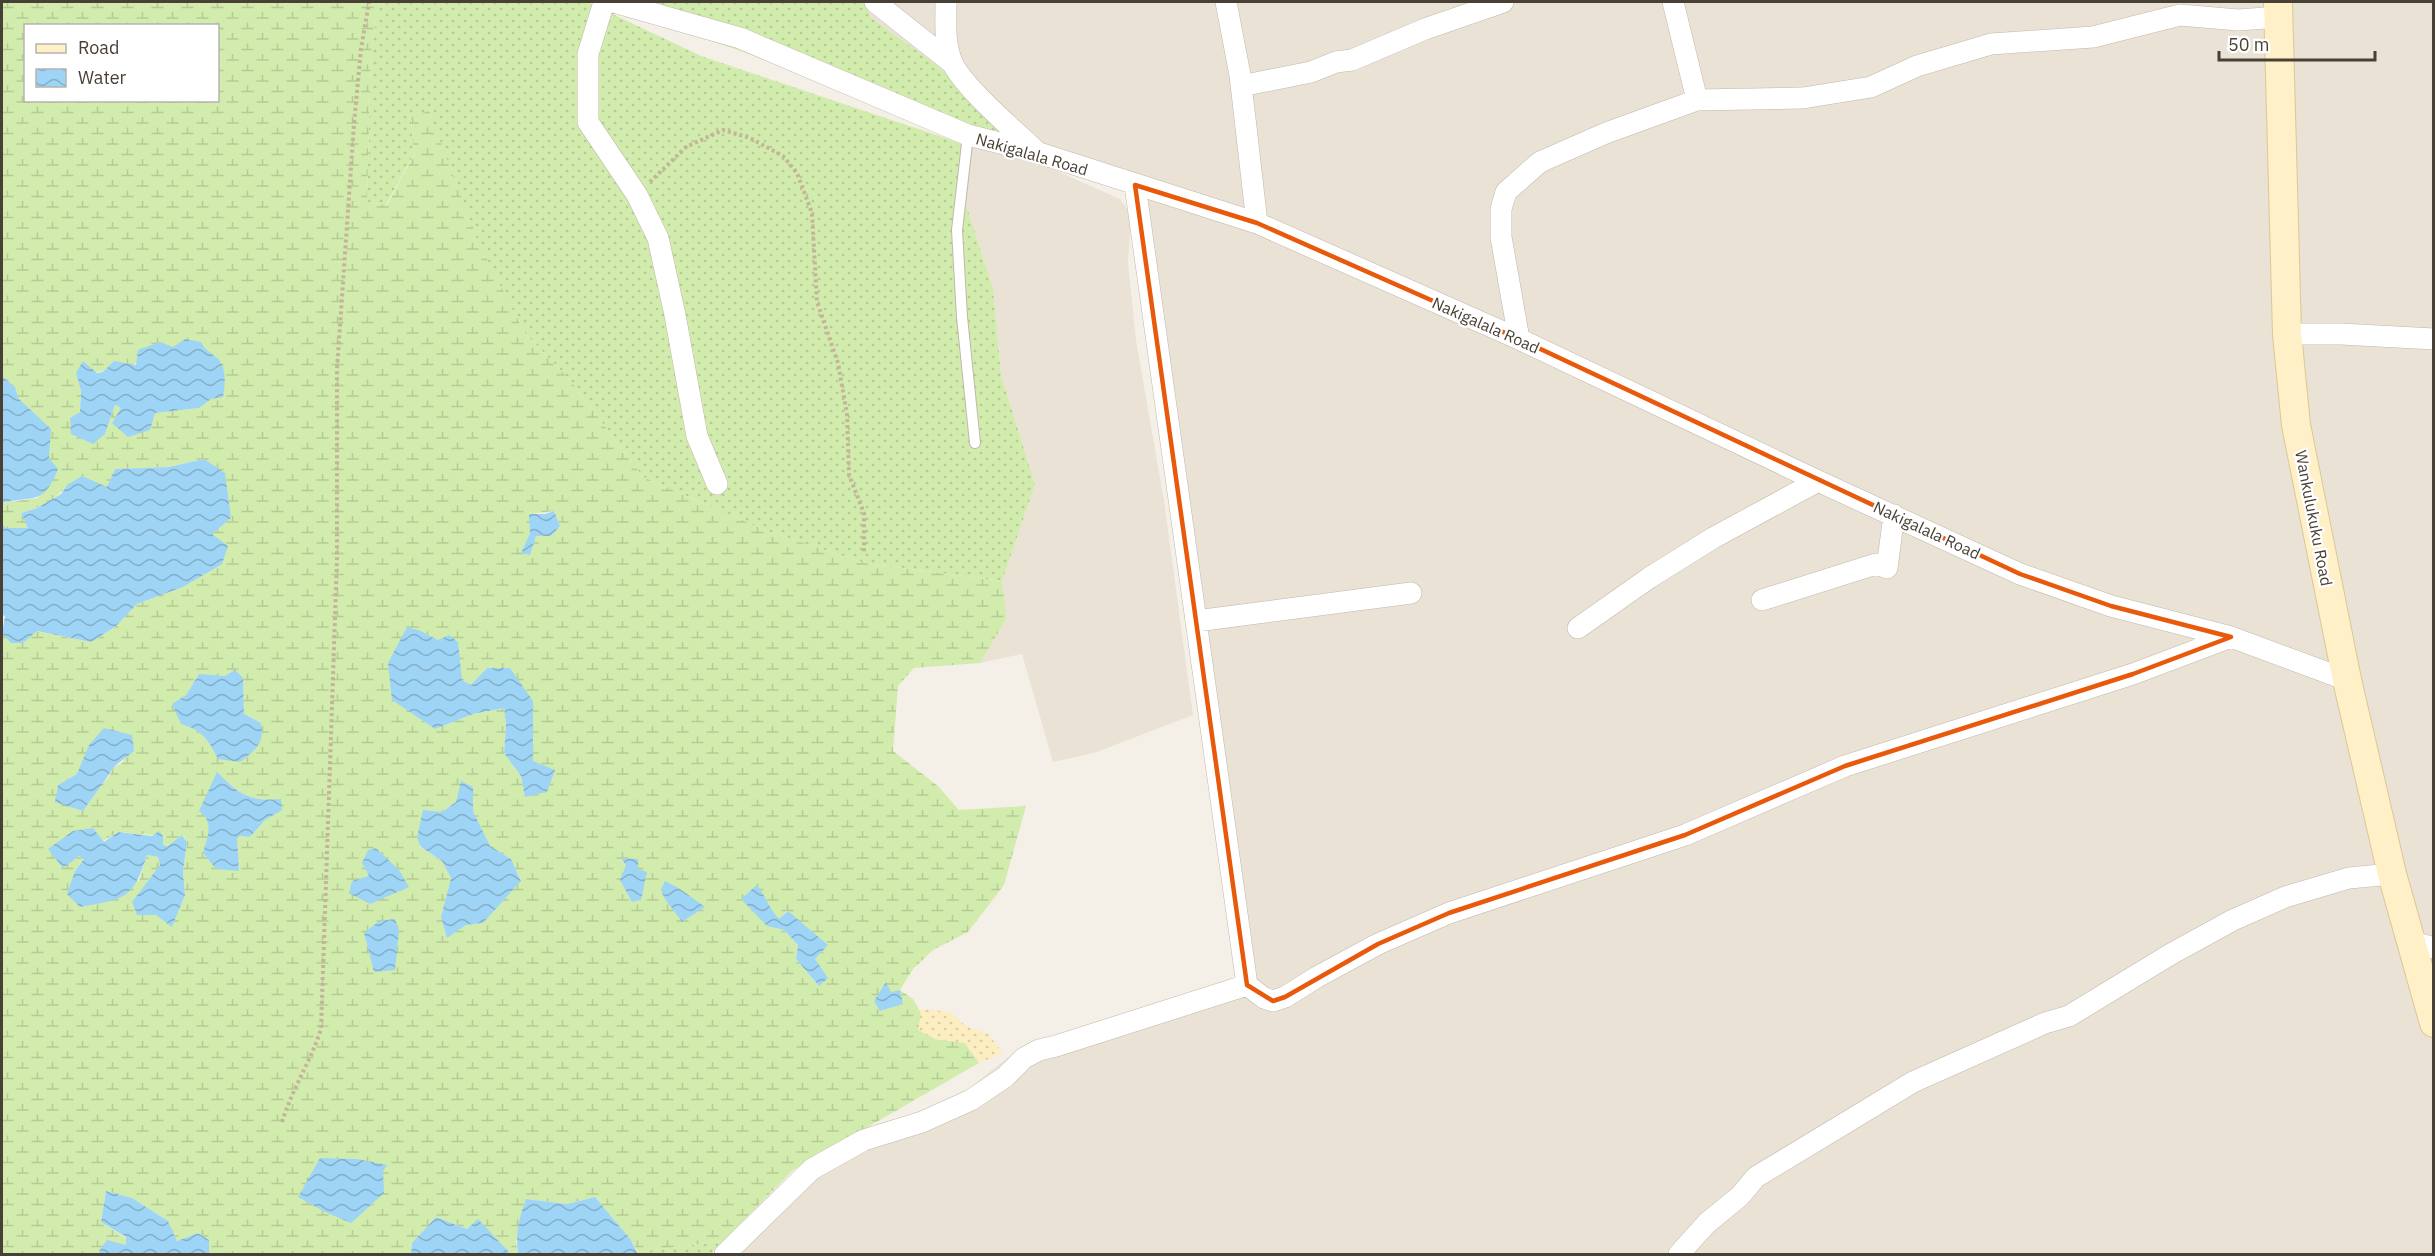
<svg xmlns="http://www.w3.org/2000/svg" width="2435" height="1256" viewBox="0 0 2435 1256" font-family="'IBM Plex Sans',sans-serif">
  <style>
    .residential { fill: #e9e2d5 }
    .grass { fill: url(#grass-dots) }
    .wetland { fill: url(#wetland-marsh); fill-rule: evenodd }
    .sand { fill: url(#sand-dots) }
    .water { fill: url(#water-waves) }
    .lines { fill: none; stroke-linecap: round; stroke-linejoin: round }
    .service-casing { stroke: #c1b8a9; stroke-width: 12 }
    .minor-casing { stroke: #c1b8a9; stroke-width: 22 }
    .secondary-casing { stroke: #dcc795; stroke-width: 30 }
    .path { stroke: #c4b499; stroke-width: 4; stroke-dasharray: 3 3; stroke-linecap: butt }
    .service { stroke: #fff; stroke-width: 10 }
    .minor { stroke: #fff; stroke-width: 21 }
    .secondary { stroke: #fff0c7; stroke-width: 28 }
    .marked { fill: none; stroke: #e8590c; stroke-width: 4.5; stroke-linejoin: round }
    .labels { text-anchor: middle; stroke-width: 4.5; stroke-linejoin: round; paint-order: stroke }
    .street-label { font-size: 16px; fill: #494035; stroke: #fff }
  </style>
  <defs>
    <pattern id="grass-dots" width="8" height="8" patternUnits="userSpaceOnUse" patternTransform="scale(1.5)"><rect width="8" height="8" fill="#d1ecac"/><path d="M2 2h.1M6 6h.1" fill="none" stroke="#b5cb95" stroke-width="1.8" stroke-linecap="round"/></pattern>
    <pattern id="wetland-marsh" width="20" height="14" patternUnits="userSpaceOnUse" patternTransform="scale(1.5)"><rect width="20" height="14" fill="#d1ecac"/><path d="M1 5h8M5 5V1M11 12h8M15 12V8" fill="none" stroke="#b5cb95"/></pattern>
    <pattern id="sand-dots" width="8" height="8" patternUnits="userSpaceOnUse" patternTransform="scale(1.5)"><rect width="8" height="8" fill="#fceec0"/><path d="M2 2h.1M6 6h.1" fill="none" stroke="#dacda6" stroke-width="1.8" stroke-linecap="round"/></pattern>
    <pattern id="water-waves" width="16" height="10" patternUnits="userSpaceOnUse" patternTransform="scale(1.5)"><rect width="16" height="10" fill="#9ed5f6"/><path d="M0 5q4-4 8 0t8 0" fill="none" stroke="#83aec8"/></pattern>
  </defs>
  <rect width="100%" height="100%" fill="#f5f0e7"/>
  <path class="residential" d="M842 2H2433V1254H715L852 1139 962 1094 1016 1051 1093 1031 1238 979 1130 192 854 83Z
    M966 145 1034 161 1120 199 1131 214 1128 263 1136 340 1164 501 1193 715 1094 753 1053 762 1022 654 980 663 1007 618 1002 581 1035 485 1001 375 993 289 962 192Z"/>
  <path class="grass" d="M379 2H587L701 56 966 145 962 192 993 289 1001 375 1035 485 1002 581 865 563 767 531 643 477 570 380 524 332 411 117 414 154 386 205 367 202 371 53Z
    M601 2H864L871 18 956 79 1001 129V136L832 83Z
    M723 1241 711 1254H638V1252Z"/>
  <path class="wetland" d="M2 2H379L371 53 367 202 387 205 414 155 411 117 429 111 477 239 524 332 570 380 643 477 767 531 865 563 1002 581 1007 618 980 663 914 668 898 686 893 751 938 786 959 810 1026 806 1004 885 968 932 933 950 913 969 900 990 913 999 935 1039 965 1043 979 1063 793 1170 723 1241 638 1252 631 1240 595 1197 567 1204 526 1199 516 1242 518 1254H511L478 1220 467 1229 436 1217 412 1243 411 1254H209V1240L198 1233 177 1241 168 1221 132 1198 106 1191 101 1222 126 1238V1245L99 1250 100 1254H2V634L11 643H23L36 631 91 642 115 627 137 604 183 587 212 534 219 526 204 459 169 467 115 469 108 487 67 485C56 500 39 508 21 513L29 528H6L2 524V503L38 498 49 458 50 429 18 398 3 377 2 378ZM26 26H218V100H26ZM173 347 204 350 220 361 211 399 199 408 155 413 121 408 115 405 105 434 70 418 80 413 81 391 76 373C115 373 139 364 173 347ZM554 511 560 526 536 536 521 553 530 533V514ZM421 631 438 640 462 680 472 685 487 668 533 701V762L525 796 521 776 504 753 506 725 504 708 473 714 435 729 393 700 392 685ZM199 675 243 678 244 714 261 723 218 759 212 746 199 729 186 695ZM125 734 132 735 123 762 113 768 109 777 100 786 82 811 58 785 77 774ZM217 773C243 796 246 800 281 800V810L265 820 250 837 237 836 239 871 210 826 207 816ZM456 802 473 811 490 847 511 859 521 880 483 923 466 925 447 937 441 917 451 878 442 861 420 847 423 810 442 812ZM118 832 163 836V845L169 846 183 835 187 842 183 871 185 895 172 926 156 915H137L160 865 158 857 147 855 139 881 75 871 84 859 79 856ZM767 898V905L779 920 787 911 828 945 815 959 819 986 796 959 798 945 784 930 767 926Z"/>
  <path class="sand" d="M919 1009 950 1012 966 1026 987 1033 1003 1053 979 1063 965 1043 935 1039 918 1030 921 1013Z"/>
  <path class="water" d="M185 339 201 342C205 351 211 352 218 359 227 368 225 386 223 397L211 399 199 408 155 413 150 430 128 437 112 423 121 408 115 405 105 434 93 444 71 434 70 418 80 412 81 391 76 373 83 361 97 373 103 372 114 361 136 365 138 350 160 342 173 347Z
    M3 377 15 387 18 398 51 429 49 458 58 469C43 506 35 495 2 503Z
    M204 459 225 473 231 518 212 534 228 546 222 564 183 587 137 604 115 627 91 642 37 631 23 643H11L2 634 5 616 2 615V524L6 528H28L21 513 37 508 61 494 67 485 82 476 107 487 115 469 169 467Z
    M554 511 560 526 551 536H536L530 555 521 553 530 533 529 514H545Z
    M407 627 421 631 438 640 449 635 458 642 462 680 471 685 487 668H510L533 701V761L555 770 547 792 525 797 521 776 504 753 506 725 504 708 473 714 435 729 392 700 388 663Z
    M235 670 243 678 244 714 261 723C265 743 255 751 240 762L218 759C208 739 203 731 181 724L172 704 186 695 199 674 225 676Z
    M104 728 132 735 134 751C128 757 116 763 112 770 103 784 92 797 83 811L55 802 58 785 77 774 89 745Z
    M217 772C239 794 249 802 281 799L282 810 265 820 250 837 237 836 239 871 216 869 203 853C207 837 215 822 199 811Z
    M461 781 473 787V811L490 846 511 859 521 881 483 923 466 925 447 938 441 917 451 878 442 861 421 847 417 838 423 810 442 812 456 802Z
    M93 828 104 842 118 832 152 836 159 831 163 836V845L168 846 182 835 187 842 183 871 185 895 172 927 156 915H137L132 902 160 865 158 857 147 855C133 900 124 899 80 907L67 894 75 871 84 859 79 856 63 868 48 849 73 831Z
    M376 848 399 870 409 887 370 904 349 893 352 881 369 876 362 863 368 850Z
    M621 858 638 859V869L647 872 641 900 632 902 620 880 626 865Z
    M665 881 680 889 705 907 682 922C675 911 664 901 661 890Z
    M757 885C766 897 769 908 779 919L788 911 828 945 815 959 828 978 819 986 796 959 798 945 784 930 767 926 741 899Z
    M395 919 399 931 395 970 374 972 364 933 379 921Z
    M886 982 891 992 900 990 903 1004 880 1011 874 1001Z
    M320 1158 357 1159 387 1165 383 1171 384 1193 351 1223 325 1212 298 1197Z
    M106 1191 132 1198 168 1221 177 1241 198 1233 209 1240V1254H100L99 1251 107 1240 126 1245V1237L101 1222Z
    M595 1197 631 1240 638 1254H518C515 1234 519 1218 526 1199L567 1204Z
    M436 1217 467 1229 478 1219 511 1254H411L412 1243Z"/>
  <g class="lines">
    <defs>
      <path id="service" d="M968 135 957 230 962 317 975 443"/>
      <path id="minor" d="M604 2 588 54V122L637 195 658 238 675 315 697 436 717 484
        M613 2 740 38 968 135 1036 152 1257 223 1519 339 1818 481 2020 574 2111 606 2231 637 2347 680
        M875 2 952 63
        M946 2C946 21 944 43 952 62 962 86 1015 131 1036 151
        M1226 2 1240 75 1257 223
        M1673 2 1697 100
        M1241 86 1311 72 1336 62 1352 60 1425 29 1503 2
        M1135 185 1247 985
        M2287 334H2341L2434 339
        M1519 339 1501 237V209L1506 192 1540 162 1606 133 1697 100 1803 98 1871 87 1917 66 1991 44 2093 37 2180 15 2238 20 2279 17
        M1762 600 1876 564 1887 568 1894 515
        M1196 621 1411 593
        M1578 628 1649 578 1713 538 1818 481
        M2410 941 2434 948
        M725 1254 812 1169 864 1140 922 1122 971 1100 1005 1077 1024 1058 1039 1050 1056 1046 1247 985 1264 998 1273 1001 1285 997 1317 977 1378 944 1449 913 1685 835 1845 766 2133 674 2231 637
        M1679 1254 1707 1223 1740 1196 1756 1177 1913 1082 2045 1023 2069 1016 2171 954 2233 920 2285 897 2349 878 2392 874"/>
      <path id="secondary" d="M2278 2 2287 334 2296 425 2347 680 2392 874 2434 1023"/>
    </defs>
    <use href="#service" class="service-casing"/>
    <use href="#minor" class="minor-casing"/>
    <use href="#secondary" class="secondary-casing"/>
    <path class="path" d="M650 182 686 147 723 130 750 138 783 156 797 173 812 213 817 302 838 363 847 414 849 475 864 513V553
      M282 1122C292 1089 311 1061 321 1029L337 559V369L354 124 361 49 369 2"/>
    <use href="#service" class="service"/>
    <use href="#minor" class="minor"/>
    <use href="#secondary" class="secondary"/>
  </g>
  <path class="marked" d="M1135 185 1257 223 1519 339 2020 574 2111 606 2231 637 2133 674 1845 766 1685 835 1449 913 1378 944 1285 997 1273 1001 1247 985Z"/>
  <g class="labels">
    <g class="street-label">
      <text transform="translate(1032 154) rotate(16)" y="6">Nakigalala Road</text>
      <text transform="translate(1486 325) rotate(24)" y="6">Nakigalala Road</text>
      <text transform="translate(2314 518) rotate(79)" y="6">Wankulukuku Road</text>
      <text transform="translate(1927 530) rotate(25)" y="6">Nakigalala Road</text>
    </g>
  </g>
  <rect width="2435" height="1256" fill="none" stroke="#494035" stroke-width="6"/>
  <rect x="24" y="24" width="195" height="78" fill="#ffffff" stroke="#b6b3ae" stroke-width="1.5"/>
  <rect x="36" y="44" width="30" height="9" fill="#fff0c7" stroke="#b6b3ae" stroke-width="1.5"/>
  <text x="78" y="54" font-size="18" fill="#494035">Road</text>
  <rect x="36" y="69" width="30" height="18" fill="url(#water-waves)" stroke="#b6b3ae" stroke-width="1.5"/>
  <text x="78" y="84" font-size="18" fill="#494035">Water</text>
  <path d="M2219 51v9h156v-9" fill="none" stroke="#494035" stroke-width="3"/>
  <text x="2228" y="51" font-size="18" fill="#494035" stroke="#ffffff" stroke-width="4.5" paint-order="stroke">50 m</text>
</svg>
